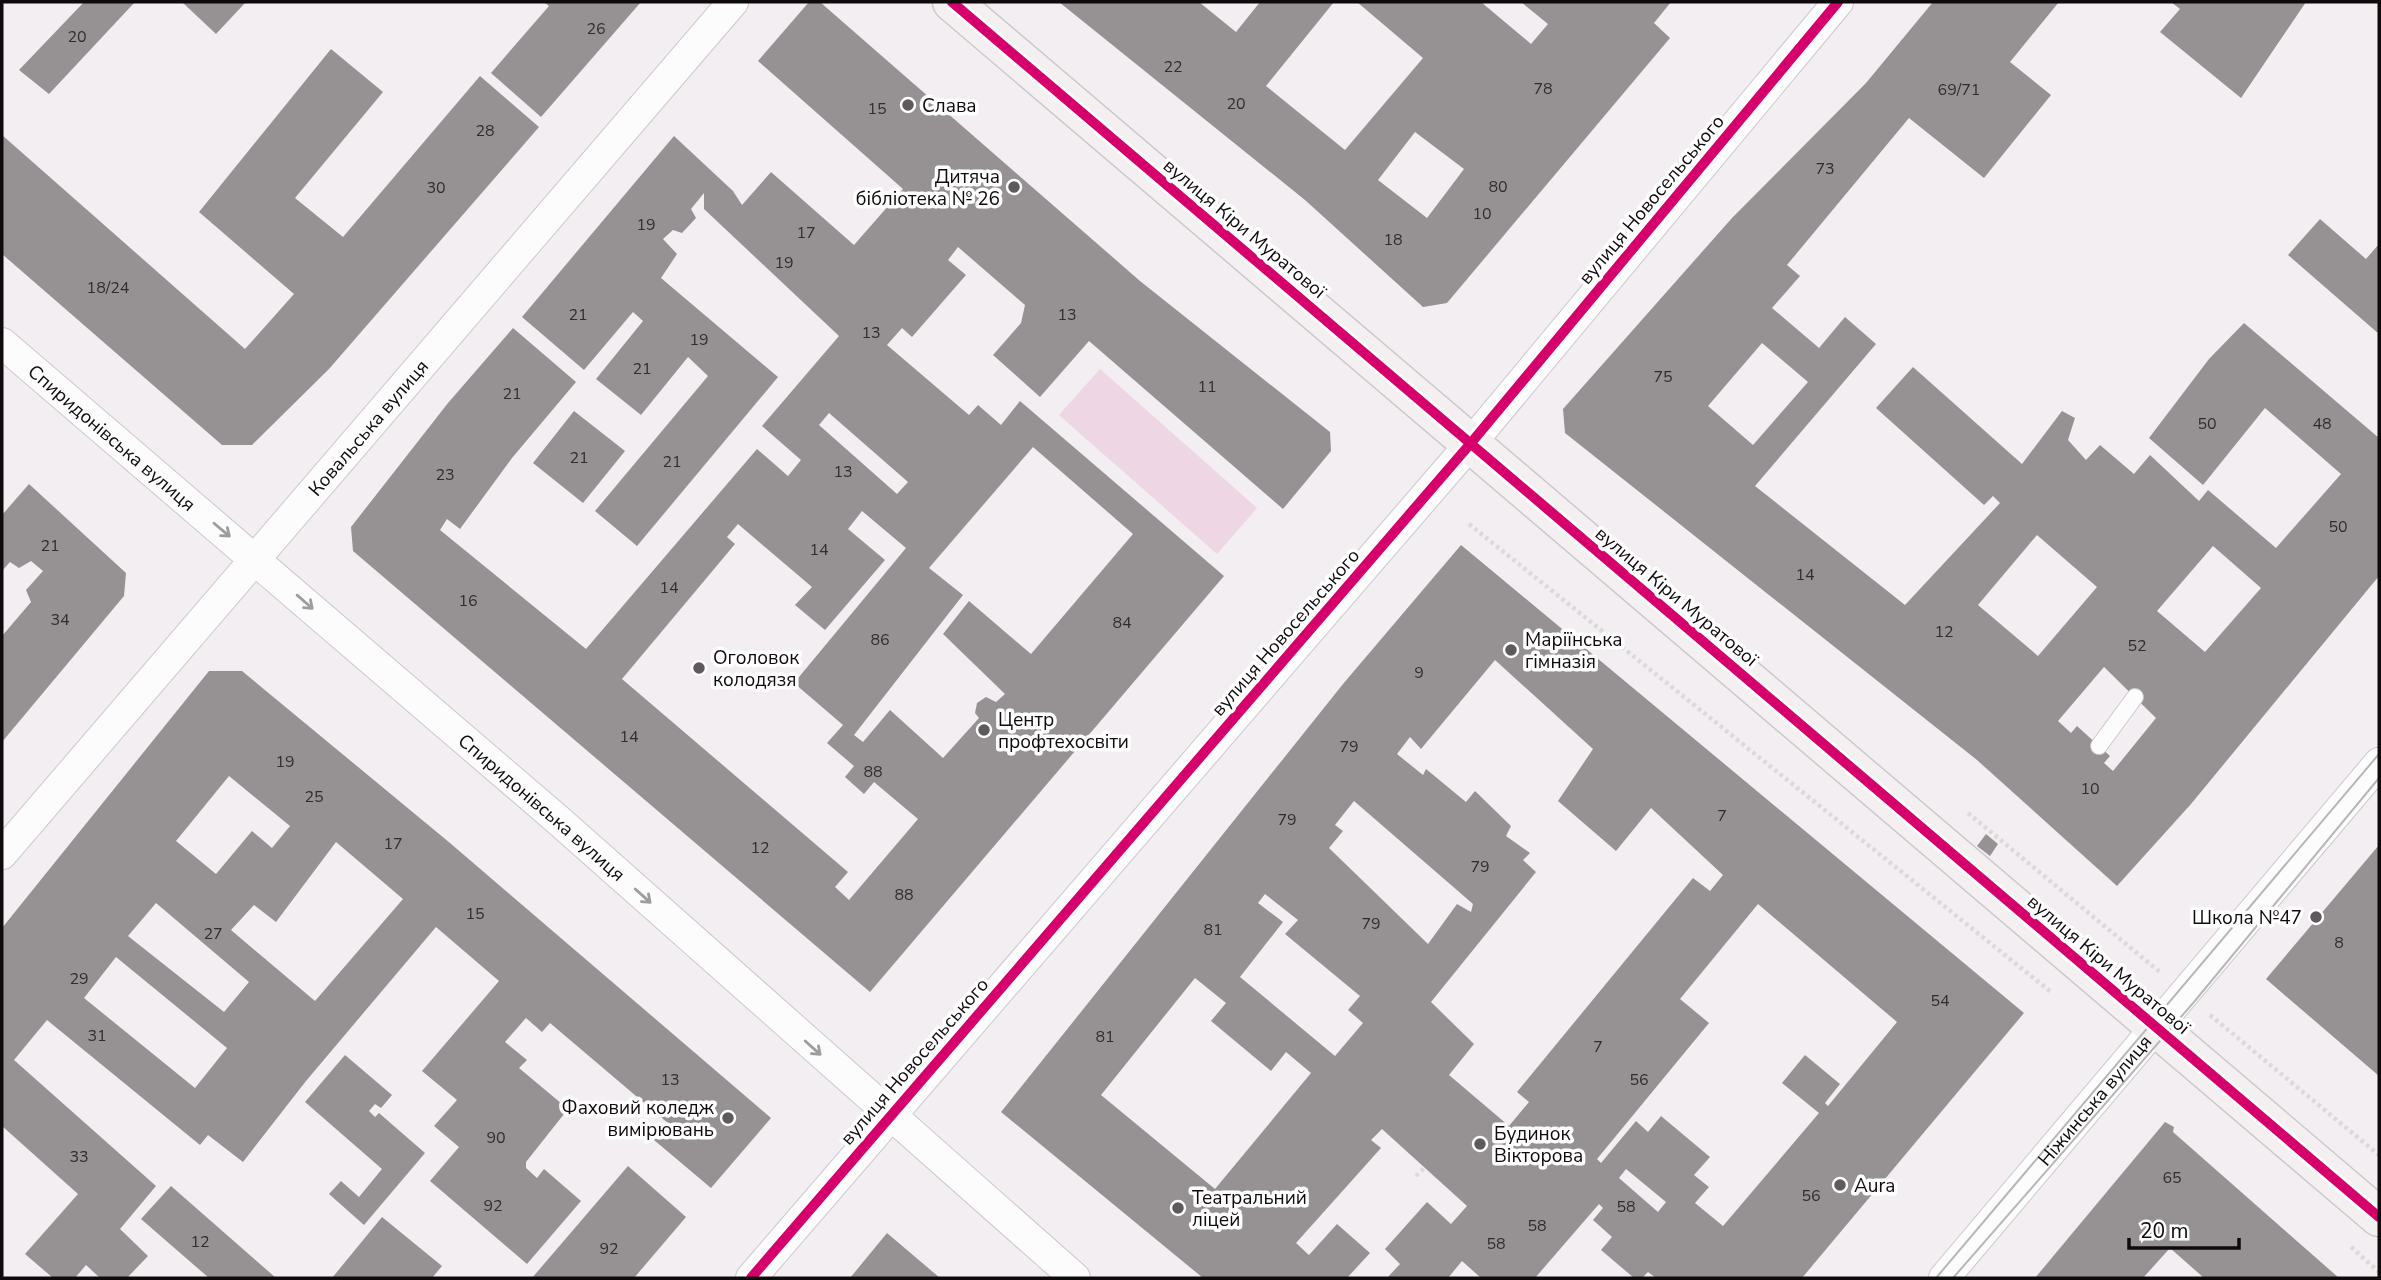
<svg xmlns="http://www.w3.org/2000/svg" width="2381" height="1280" viewBox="0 0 2381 1280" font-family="'Nunito Sans',sans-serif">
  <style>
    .green { fill: #eed6e4 }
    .building { fill: #969294; fill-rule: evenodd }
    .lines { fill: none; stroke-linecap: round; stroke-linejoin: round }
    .lane-casing { stroke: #ccc9cb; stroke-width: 18 }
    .street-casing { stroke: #ccc9cb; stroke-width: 32 }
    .secondary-casing { stroke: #ccc9cb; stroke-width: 41 }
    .path { stroke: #dbdada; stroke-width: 4.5; stroke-dasharray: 3.5 3.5; stroke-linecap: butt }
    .lane { stroke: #fdfcfd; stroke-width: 16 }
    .street { stroke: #fdfcfd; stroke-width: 30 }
    .secondary { stroke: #f4f0f2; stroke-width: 38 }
    .tram { stroke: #b8b7b7; stroke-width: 2 }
    .cycleway-casing { stroke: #fff; stroke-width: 15 }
    .cycleway { stroke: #d6006c; stroke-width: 10 }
    .oneway { stroke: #9e9c9d }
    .poi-dot { fill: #5f5a5d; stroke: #fff; stroke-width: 2.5 }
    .labels { text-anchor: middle; stroke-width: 7; stroke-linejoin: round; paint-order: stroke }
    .number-label { font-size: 16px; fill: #312d2f }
    .poi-label { font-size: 19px; fill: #0f0b0d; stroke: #fff; text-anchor: start }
    .street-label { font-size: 19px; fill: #0f0b0d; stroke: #fff }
  </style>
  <rect width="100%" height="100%" fill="#f3eef1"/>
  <path class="green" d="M1100 369 1257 508 1217 554 1059 415Z"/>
  <path class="building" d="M84 2H135L49 94 19 70Z
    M182 2H243L245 3 216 34Z
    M544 2H641L541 117 491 73 549 6Z
    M809 2H820L1140 281 1330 432 1331 451 1283 509 1089 341 1040 397 993 355 1021 323 1025 305 958 247 948 260 966 275 912 337 902 328 887 345 969 415 978 405 1001 425 1020 401 1224 576 870 992 353 551 351 527 448 403 513 328 576 382 512 458 460 529 447 519 440 530 586 649 757 449 788 476 801 460 762 426 839 336 704 209V193L691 209 696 218 682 233 673 230 663 239 677 254 661 278 778 377 637 546 595 511 708 376 688 357 641 415 596 379 643 321 633 312 584 370 522 317 674 136 733 191 742 205 771 172 854 245 903 189 758 61ZM829 413 908 482 897 494 819 425ZM1033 447 1133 534 1031 654 969 601 943 634 1005 694 996 702 986 697 977 703 975 713 979 718 943 758 890 710 863 742 854 735 963 595 929 568ZM862 511 906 548 794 683 843 725 827 743 854 766 845 777 864 794 874 782 918 819 849 900 835 887 848 872 622 679 735 544 727 537 738 524 812 587 795 605 825 630 885 560 848 529Z
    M1059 2H1199L1236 32 1260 2H1334L1266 86 1345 150 1423 58 1357 2H1481L1531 44 1548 24 1521 2H1671L1654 23 1670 38 1447 303 1423 307 1305 200ZM1415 132 1464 169 1427 218 1378 180Z
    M1933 2H2059L2010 62 2051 95 1984 178 1909 118 1787 265 1800 276 1772 308 1819 348 1845 317 1876 344 1755 486 1905 605 2000 503 1993 496 1984 505 1876 408 1913 367 2022 464 2062 411 2075 418 2068 440 2086 460 2100 445 2134 474 2150 455 2199 501 2208 490 2276 548 2341 474 2265 408 2203 485 2149 438 2209 359 2244 323 2379 438V576L2191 804 2117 886 1977 760 1565 433 1563 409 1732 218 1866 83ZM1762 343 1808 382 1753 445 1708 406ZM2037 535 2097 587 2038 656 1978 605ZM2213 546 2261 588 2205 652 2157 611ZM2104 667 2156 718 2113 771 2104 763 2110 756 2077 726 2071 733 2058 721Z
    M2171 2H2306L2241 98 2160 32 2180 9Z
    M331 49 383 92 295 198 343 237 480 76 539 127 329 369 252 445H222L2 254V135L245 349 294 294 199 212Z
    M2320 219 2366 259 2379 244V334L2288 255Z
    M574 411 625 451 583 503 533 463Z
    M29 484 126 573 124 596 2 742V636L31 602 26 590 43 571 31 561 19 568 10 562 2 571V515Z
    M1461 545 2024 1013 1802 1278H1656L1648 1272 1642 1278H1634L1601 1250 1612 1237 1593 1220 1603 1208 1599 1204 1535 1278H1481L1462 1261 1448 1278H1387L1400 1264 1385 1249 1427 1202 1451 1224 1467 1206 1382 1129 1371 1140 1381 1148 1296 1243 1309 1255 1337 1224 1370 1253 1347 1278H1203L1001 1112 1343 684ZM1495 660 1593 749 1558 801 1616 851 1651 808 1723 875 1710 891 1693 878 1517 1092 1529 1102 1509 1126 1449 1075 1474 1044 1431 1002 1536 872 1523 860 1530 853 1506 836 1511 826 1475 791 1466 802 1426 769 1423 775 1397 754 1410 737 1421 749ZM1354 801 1473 904 1471 912 1457 904 1428 944 1329 848 1343 831 1335 825ZM1265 894 1298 920 1285 934 1360 996 1348 1010 1363 1023 1335 1056 1240 977 1283 922 1258 903ZM1758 904 1897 1022 1828 1106 1825 1103 1840 1084 1805 1055 1782 1083 1819 1113 1723 1226 1695 1203 1709 1187 1694 1175 1710 1157 1661 1116 1648 1132 1636 1121 1601 1163 1597 1159 1709 1023 1680 999ZM1195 978 1226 1003 1211 1021 1271 1071 1286 1052 1311 1073 1215 1189 1101 1095ZM1626 1169 1666 1202 1658 1212 1619 1178Z
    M209 671H242L450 843 771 1118 711 1188 654 1140 669 1124 550 1023 542 1032 526 1018 505 1042 527 1060 519 1068 568 1109 526 1162V1168L537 1178 544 1169 581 1201 527 1264 430 1181 459 1147 434 1126 457 1100 422 1071 499 981 436 927 306 1081 243 1162 208 1135 200 1145 47 1020 14 1060 156 1186 120 1229 148 1256 127 1278H100L86 1265 75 1278H53L25 1254 78 1194 2 1126V928ZM229 776 290 826 272 848 252 831 216 874 176 841ZM336 842 403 899 315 1001 231 930 254 905 276 922ZM156 903 249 982 224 1012 128 936ZM116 957 227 1048 195 1088 84 998Z
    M1986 834 1998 844 1990 856 1977 846Z
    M2379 845V1076L2266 979Z
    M345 1055 392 1095 381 1108 375 1104 369 1111 375 1117 379 1113 425 1153 364 1225 329 1194 341 1181 359 1197 382 1169 305 1102Z
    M2165 1122 2174 1127 2173 1132 2339 1278H2204L2170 1248 2143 1278H2035Z
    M628 1166 686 1217 634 1278H532Z
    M171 1186 276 1278H209L141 1219Z
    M382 1217 442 1266 432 1278H332Z
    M887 1233 940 1278H850Z"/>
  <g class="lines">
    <defs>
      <path id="lane" d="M2099 746 2135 697"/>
      <g id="street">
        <path id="s1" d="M2 343 558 820 1075 1278"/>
        <path id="s2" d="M2 854 733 2"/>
        <path d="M751 1278 1471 443 1838 2"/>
        <path id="s3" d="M1944 1278 2379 763"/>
      </g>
      <path id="secondary" d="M952 2 2379 1217"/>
    </defs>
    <use href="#lane" class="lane-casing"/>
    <use href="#street" class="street-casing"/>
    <use href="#secondary" class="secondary-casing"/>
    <path class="path" d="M1469 524 2051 992
      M1968 813 2161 973
      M2210 1015 2379 1155
      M1416 1176 1425 1167
      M2351 1247 2379 1272"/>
    <use href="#lane" class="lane"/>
    <use href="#street" class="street"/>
    <use href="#secondary" class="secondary"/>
    <path class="tram" d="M1936 1278 2379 754
      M1953 1278 2194 1002 2379 778"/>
    <defs>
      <path id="cycleway" d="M952 2 2379 1217
        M751 1278 1471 443 1838 2"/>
    </defs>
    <use href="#cycleway" class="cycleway-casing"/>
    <use href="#cycleway" class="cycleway"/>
  </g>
  <defs><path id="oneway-shaft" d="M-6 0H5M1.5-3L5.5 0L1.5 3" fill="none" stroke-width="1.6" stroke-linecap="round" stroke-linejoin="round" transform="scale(1.75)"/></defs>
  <g class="oneway">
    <use href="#oneway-shaft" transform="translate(222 530) rotate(40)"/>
    <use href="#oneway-shaft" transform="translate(305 602) rotate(41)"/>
    <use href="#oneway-shaft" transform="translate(643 896) rotate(42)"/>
    <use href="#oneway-shaft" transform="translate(813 1048) rotate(42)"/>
  </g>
  <g class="poi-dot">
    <circle cx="908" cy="105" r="7"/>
    <circle cx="1014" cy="187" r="7"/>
    <circle cx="1511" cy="650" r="7"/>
    <circle cx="699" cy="668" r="7"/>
    <circle cx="984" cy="730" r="7"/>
    <circle cx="2316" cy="917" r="7"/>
    <circle cx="728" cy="1118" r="7"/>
    <circle cx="1480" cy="1144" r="7"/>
    <circle cx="1840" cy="1185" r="7"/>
    <circle cx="1178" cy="1208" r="7"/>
  </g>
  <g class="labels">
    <g class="number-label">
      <text x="596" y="34">26</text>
      <text x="77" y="42">20</text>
      <text x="1173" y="72">22</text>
      <text x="1543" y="94">78</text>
      <text x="1959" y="95">69/71</text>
      <text x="1236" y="109">20</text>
      <text x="877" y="114">15</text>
      <text x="485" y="136">28</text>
      <text x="1825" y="174">73</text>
      <text x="1498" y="192">80</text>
      <text x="436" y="193">30</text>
      <text x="1482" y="219">10</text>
      <text x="646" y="230">19</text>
      <text x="806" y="238">17</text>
      <text x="1393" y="245">18</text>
      <text x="784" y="268">19</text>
      <text x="108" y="293">18/24</text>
      <text x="578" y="320">21</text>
      <text x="1067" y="320">13</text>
      <text x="871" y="338">13</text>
      <text x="699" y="345">19</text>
      <text x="642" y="374">21</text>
      <text x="1663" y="382">75</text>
      <text x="1207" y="392">11</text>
      <text x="512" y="399">21</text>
      <text x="2207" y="429">50</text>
      <text x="2322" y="429">48</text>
      <text x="579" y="463">21</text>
      <text x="672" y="467">21</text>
      <text x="843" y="477">13</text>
      <text x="445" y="480">23</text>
      <text x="2338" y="532">50</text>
      <text x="50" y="551">21</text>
      <text x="819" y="555">14</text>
      <text x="1805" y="580">14</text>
      <text x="669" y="593">14</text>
      <text x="468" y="606">16</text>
      <text x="60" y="625">34</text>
      <text x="1122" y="628">84</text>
      <text x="1944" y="637">12</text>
      <text x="880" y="645">86</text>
      <text x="2137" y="651">52</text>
      <text x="1419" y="678">9</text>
      <text x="629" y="742">14</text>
      <text x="1349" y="752">79</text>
      <text x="285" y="767">19</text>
      <text x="873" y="777">88</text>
      <text x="2090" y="794">10</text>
      <text x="314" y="802">25</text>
      <text x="1722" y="821">7</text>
      <text x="1287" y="825">79</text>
      <text x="393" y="849">17</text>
      <text x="760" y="853">12</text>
      <text x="1480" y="872">79</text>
      <text x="904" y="900">88</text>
      <text x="475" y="919">15</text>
      <text x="1371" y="929">79</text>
      <text x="1213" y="935">81</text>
      <text x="213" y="939">27</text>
      <text x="2339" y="948">8</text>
      <text x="79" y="984">29</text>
      <text x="1940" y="1006">54</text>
      <text x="97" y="1041">31</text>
      <text x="1105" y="1042">81</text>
      <text x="1598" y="1052">7</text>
      <text x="670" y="1085">13</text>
      <text x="1639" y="1085">56</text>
      <text x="496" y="1143">90</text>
      <text x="79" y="1162">33</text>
      <text x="2172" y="1183">65</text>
      <text x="1811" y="1201">56</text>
      <text x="493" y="1211">92</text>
      <text x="1626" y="1212">58</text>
      <text x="1537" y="1231">58</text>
      <text x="200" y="1247">12</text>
      <text x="1496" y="1249">58</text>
      <text x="609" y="1254">92</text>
    </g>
    <g class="poi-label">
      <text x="922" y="112">Слава</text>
      <text x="1000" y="183" text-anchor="end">Дитяча<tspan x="1000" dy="22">бібліотека № 26</tspan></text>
      <text x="1525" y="646">Маріїнська<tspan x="1525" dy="22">гімназія</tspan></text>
      <text x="713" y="664">Оголовок<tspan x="713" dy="22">колодязя</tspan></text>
      <text x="998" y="726">Центр<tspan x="998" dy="22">профтехосвіти</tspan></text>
      <text x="2302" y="924" text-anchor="end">Школа №47</text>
      <text x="714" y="1114" text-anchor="end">Фаховий коледж<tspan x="714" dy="22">вимірювань</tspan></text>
      <text x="1494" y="1140">Будинок<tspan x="1494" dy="22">Вікторова</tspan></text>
      <text x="1854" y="1192">Aura</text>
      <text x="1192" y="1204">Театральний<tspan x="1192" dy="22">ліцей</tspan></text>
    </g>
    <g class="street-label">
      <text transform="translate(1651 199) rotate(-50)" y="7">вулиця Новосельського</text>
      <text transform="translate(1245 228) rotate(40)" y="7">вулиця Кіри Муратової</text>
      <text dy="7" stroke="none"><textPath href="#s2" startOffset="562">Ковальська вулиця</textPath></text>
      <text dy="7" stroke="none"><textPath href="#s1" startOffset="145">Спиридонівська вулиця</textPath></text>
      <text transform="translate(1677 596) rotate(40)" y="7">вулиця Кіри Муратової</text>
      <text transform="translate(1285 632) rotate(-49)" y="7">вулиця Новосельського</text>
      <text dy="7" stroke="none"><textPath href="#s1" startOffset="712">Спиридонівська вулиця</textPath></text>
      <text transform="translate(2109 964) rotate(40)" y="7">вулиця Кіри Муратової</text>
      <text transform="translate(914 1061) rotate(-49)" y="7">вулиця Новосельського</text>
      <text dy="7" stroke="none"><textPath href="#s3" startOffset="233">Ніжинська вулиця</textPath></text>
    </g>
  </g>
  <rect width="2381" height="1280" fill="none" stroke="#0f0b0d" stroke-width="7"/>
  <path d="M2129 1238v10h110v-10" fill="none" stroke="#0f0b0d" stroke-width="3.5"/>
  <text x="2140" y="1238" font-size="21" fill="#0f0b0d" stroke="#ffffff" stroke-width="5" paint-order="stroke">20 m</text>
</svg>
